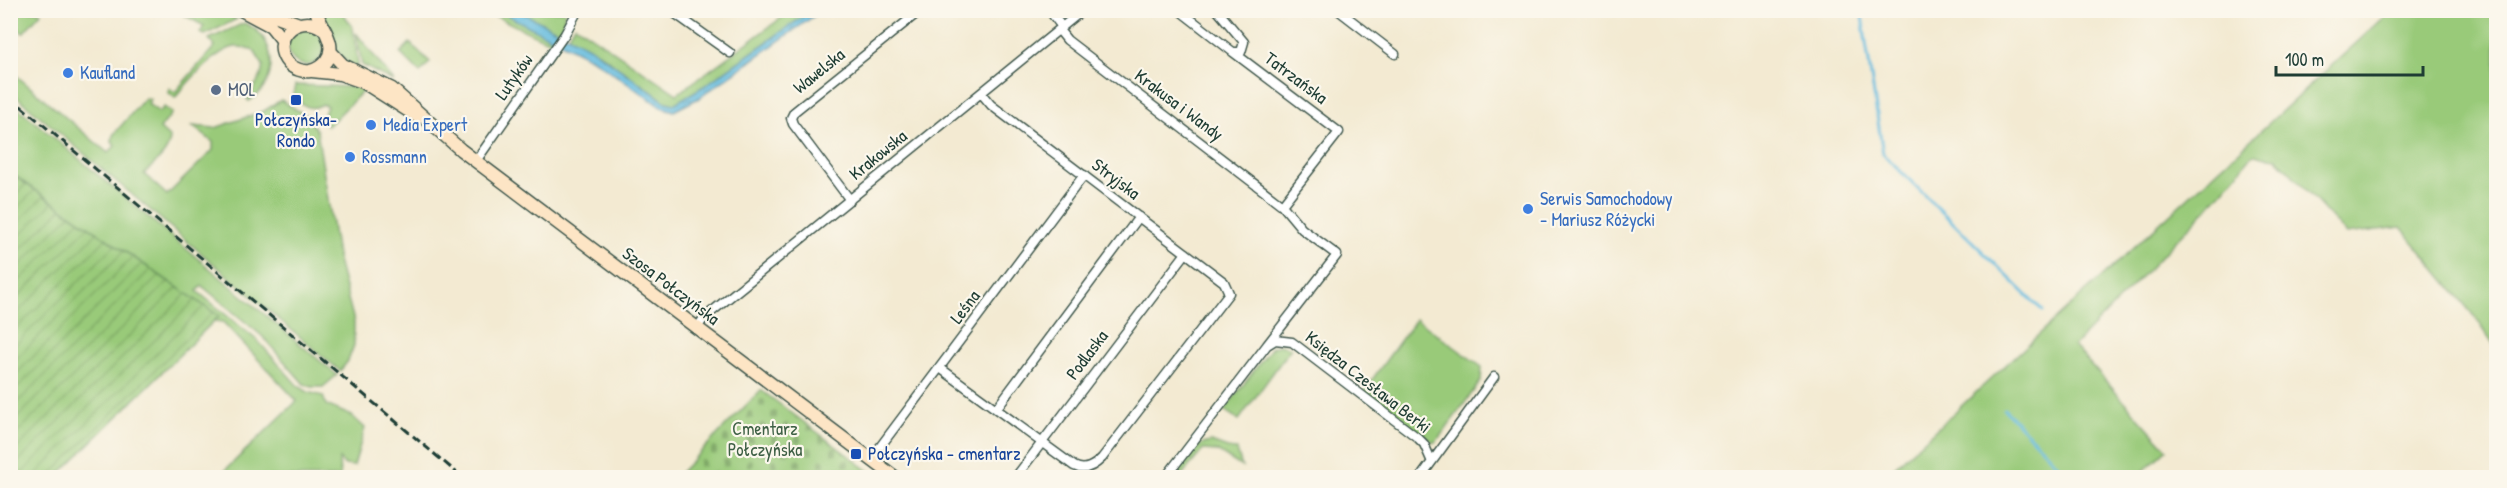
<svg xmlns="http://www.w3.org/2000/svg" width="2507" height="488" viewBox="0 0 2507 488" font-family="'Patrick Hand',sans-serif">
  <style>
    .green { fill: #99ca79; stroke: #5c8456; stroke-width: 1.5 }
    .cemetery { fill: url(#cemetery-stones); stroke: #5c8456; stroke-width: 1.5 }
    .garden { fill: url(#garden-furrows); stroke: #5c8456; stroke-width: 1.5 }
    .water { fill: url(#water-ripples); stroke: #407c89; stroke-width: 1.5 }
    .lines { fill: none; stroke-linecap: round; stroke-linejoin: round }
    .stream { stroke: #61bade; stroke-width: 3 }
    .street-casing { stroke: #3f574c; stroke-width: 11 }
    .secondary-casing { stroke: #3f574c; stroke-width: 15 }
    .street { stroke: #fff; stroke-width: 8 }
    .secondary { stroke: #fde5c5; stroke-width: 12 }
    .rail { stroke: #1f3d34; stroke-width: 3; stroke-dasharray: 9 4.5; stroke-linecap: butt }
    .shop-dot { fill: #3f7fe0; stroke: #fbf7ec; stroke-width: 2 }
    .service-dot { fill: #5c6f8a; stroke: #fbf7ec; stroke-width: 2 }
    .transit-dot { fill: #1a4fb4; stroke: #fbf7ec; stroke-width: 2 }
    .labels { text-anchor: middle; stroke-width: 4.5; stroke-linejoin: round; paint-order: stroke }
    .street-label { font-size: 18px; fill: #1f3d34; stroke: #fbf7ec }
    .shop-label { font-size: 18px; fill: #366cbe; stroke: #fbf7ec; text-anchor: start }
    .service-label { font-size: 18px; fill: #4e5e75; stroke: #fbf7ec; text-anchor: start }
    .transit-label { font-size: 18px; fill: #164399; stroke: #fbf7ec }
    .park-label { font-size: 18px; fill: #3e6045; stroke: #fbf7ec }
  </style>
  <defs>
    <pattern id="cemetery-stones" width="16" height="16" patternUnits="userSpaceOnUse" patternTransform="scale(1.5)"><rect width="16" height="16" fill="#99ca79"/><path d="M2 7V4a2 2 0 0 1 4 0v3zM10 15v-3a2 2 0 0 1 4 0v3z" fill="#7ca564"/></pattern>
    <pattern id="garden-furrows" width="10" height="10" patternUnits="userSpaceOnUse" patternTransform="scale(1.5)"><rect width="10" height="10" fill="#99ca79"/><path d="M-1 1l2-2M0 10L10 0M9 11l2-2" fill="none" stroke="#7ca564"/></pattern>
    <pattern id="water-ripples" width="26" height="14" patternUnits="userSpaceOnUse" patternTransform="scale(1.5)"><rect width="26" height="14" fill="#61bade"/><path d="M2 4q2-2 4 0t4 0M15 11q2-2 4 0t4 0" fill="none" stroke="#4f98b5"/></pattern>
  </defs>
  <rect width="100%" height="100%" fill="#fbf7ec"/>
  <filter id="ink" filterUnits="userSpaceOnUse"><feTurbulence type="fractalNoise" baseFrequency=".0167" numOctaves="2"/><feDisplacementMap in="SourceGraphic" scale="12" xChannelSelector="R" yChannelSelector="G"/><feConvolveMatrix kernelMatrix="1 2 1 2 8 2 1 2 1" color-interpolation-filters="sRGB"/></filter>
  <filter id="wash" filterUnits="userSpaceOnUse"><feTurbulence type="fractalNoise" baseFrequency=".008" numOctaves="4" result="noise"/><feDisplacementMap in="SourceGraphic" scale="24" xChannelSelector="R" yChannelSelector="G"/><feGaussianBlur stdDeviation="1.35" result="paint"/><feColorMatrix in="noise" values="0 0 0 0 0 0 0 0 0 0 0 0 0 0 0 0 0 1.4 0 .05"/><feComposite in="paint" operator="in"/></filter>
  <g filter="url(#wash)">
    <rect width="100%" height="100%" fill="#f3ead2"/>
    <path class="green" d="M11 10 38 11 41 13 23 33 11 23Z
      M177 11H220L237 19 205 35 200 33 204 26Z
      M320 11H342L353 28 358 63 356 67C334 59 328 30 320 11Z
      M484 11H499L555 39 553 42C543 42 498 16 484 11Z
      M519 11H565L563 28 559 32Z
      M791 11H811L704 86 674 104 666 102 600 54 567 37 575 25 677 94Z
      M2391 11H2496V348L2478 321 2401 227 2346 234 2277 158 2253 155 2204 212 2074 346 2167 449 2137 477H1884Z
      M244 23C277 35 281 83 249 101L247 99 261 76 263 65 254 51C248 49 241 46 235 47 216 50 187 83 175 98L168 92 169 88 175 92 215 46 209 39Z
      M288 47a18 18 0 1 1 36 0a18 18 0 1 1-36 0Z
      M356 33 393 80V81L362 65Z
      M410 43 430 62 420 73 400 53Z
      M11 71 108 153 115 146 112 142 113 135 145 98 150 99 148 104 159 112 164 107 172 113 160 129 170 138C169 154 154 163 144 174L167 195 213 150V142L192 126 215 128 264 111 281 100 307 116 317 131 338 261 354 321V345L348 361 340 371 11 92Z
      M357 83 364 90 328 126 322 120 327 106 323 104C309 112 305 105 293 98L295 85 355 87Z
      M10 101 337 375 323 387H312L304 384 262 336 202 286 197 291 258 341 298 386 308 392 323 396 326 405 352 416 365 428 354 466 345 465 339 459 340 477H218L297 401 223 322 214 321 219 316 11 173Z
      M1416 319 1482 367 1481 381 1436 442H1432L1363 392Z
      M1280 345 1291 348 1239 420 1224 410 1272 347Z
      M1211 442 1233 450H1237L1242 467 1217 451 1203 450 1180 477 1171 478C1182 462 1190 445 1211 442Z"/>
    <path class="cemetery" d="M761 390 877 477H676Z"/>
    <path class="garden" d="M10 173 219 316 56 477H11Z"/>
    <path class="water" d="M499 11H519L589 47 666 102 674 104 704 86 811 11H821L699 98 674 111 661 107 594 60Z"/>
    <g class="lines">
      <path class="stream" d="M1861 10 1883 154 2043 311
        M2004 409 2070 478"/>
    </g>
  </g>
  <g filter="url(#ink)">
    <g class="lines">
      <defs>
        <path id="street" d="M670 10 730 53
          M1049 10 1062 27
          M1179 10 1233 52H1241L1244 42 1217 10
          M1338 10 1395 54
          M1059 30 1067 40 1282 205 1302 229 1337 255 1267 345
          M1233 52 1339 132 1282 205
          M476 161 565 34 578 10
          M850 200 793 124 791 118 794 112 921 10
          M697 328 704 318 1083 10
          M940 368 1074 466C1085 472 1094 466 1102 458L1229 293 1224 282 991 105 981 93
          M996 409 1139 217
          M871 459 1084 175
          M1015 478 1186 253
          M1165 478 1267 345 1275 340 1292 342 1418 438 1424 444 1431 460
          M1420 478 1494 377"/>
        <path id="secondary" d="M241 10 271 26 283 41
          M261 10 299 24
          M316 10C320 27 339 44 326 61 322 66 316 70 310 71 303 72 294 69 289 64 268 42 296 11 322 28
          M330 51 343 65 392 89 461 150 896 478
          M312 71 340 74 363 82 418 117"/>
      </defs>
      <use href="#street" class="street-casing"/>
      <use href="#secondary" class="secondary-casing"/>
      <use href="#street" class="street"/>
      <use href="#secondary" class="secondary"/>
      <path class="rail" d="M10 97 463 478"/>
    </g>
  </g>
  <g class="shop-dot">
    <circle cx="68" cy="73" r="6"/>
    <circle cx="371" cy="125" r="6"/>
    <circle cx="350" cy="157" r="6"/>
    <circle cx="1528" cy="209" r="6"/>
  </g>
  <circle class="service-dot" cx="216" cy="90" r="6"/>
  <g class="transit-dot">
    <rect x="290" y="94" width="12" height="12" rx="3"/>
    <rect x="850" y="448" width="12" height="12" rx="3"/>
  </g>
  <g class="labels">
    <g class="street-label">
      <text transform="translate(819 71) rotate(-39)" y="6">Wawelska</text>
      <text transform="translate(514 77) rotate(-55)" y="6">Lutyków</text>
      <text transform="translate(1296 78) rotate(37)" y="6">Tatrzańska</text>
      <text transform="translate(1179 105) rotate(37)" y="6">Krakusa i Wandy</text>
      <text transform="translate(878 155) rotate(-39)" y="6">Krakowska</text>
      <text transform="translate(1116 179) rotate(37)" y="6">Stryjska</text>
      <text transform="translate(671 286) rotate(37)" y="6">Szosa Połczyńska</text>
      <text transform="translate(965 307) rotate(-53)" y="6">Leśna</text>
      <text transform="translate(1087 355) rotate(-53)" y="6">Podlaska</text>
      <text transform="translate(1368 382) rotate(38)" y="6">Księdza Czesława Berki</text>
    </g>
    <g class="shop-label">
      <text x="80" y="79">Kaufland</text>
      <text x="383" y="131">Media Expert</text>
      <text x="362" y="163">Rossmann</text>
      <text x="1540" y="205">Serwis Samochodowy<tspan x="1540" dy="21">- Mariusz Różycki</tspan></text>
    </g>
    <g class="service-label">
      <text x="228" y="96">MOL</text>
    </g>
    <g class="transit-label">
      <text x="296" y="126">Połczyńska-<tspan x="296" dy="21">Rondo</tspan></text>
      <text x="868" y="460" text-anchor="start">Połczyńska - cmentarz</text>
    </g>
    <g class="park-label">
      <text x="765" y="435">Cmentarz<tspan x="765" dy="21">Połczyńska</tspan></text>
    </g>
  </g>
  <rect width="2507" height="488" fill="none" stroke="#fbf7ec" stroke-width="36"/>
  <path d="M2276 66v9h147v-9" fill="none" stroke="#1f3d34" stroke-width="3"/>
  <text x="2285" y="66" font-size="18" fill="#1f3d34" stroke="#fbf7ec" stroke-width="4.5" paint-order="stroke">100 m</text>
</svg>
